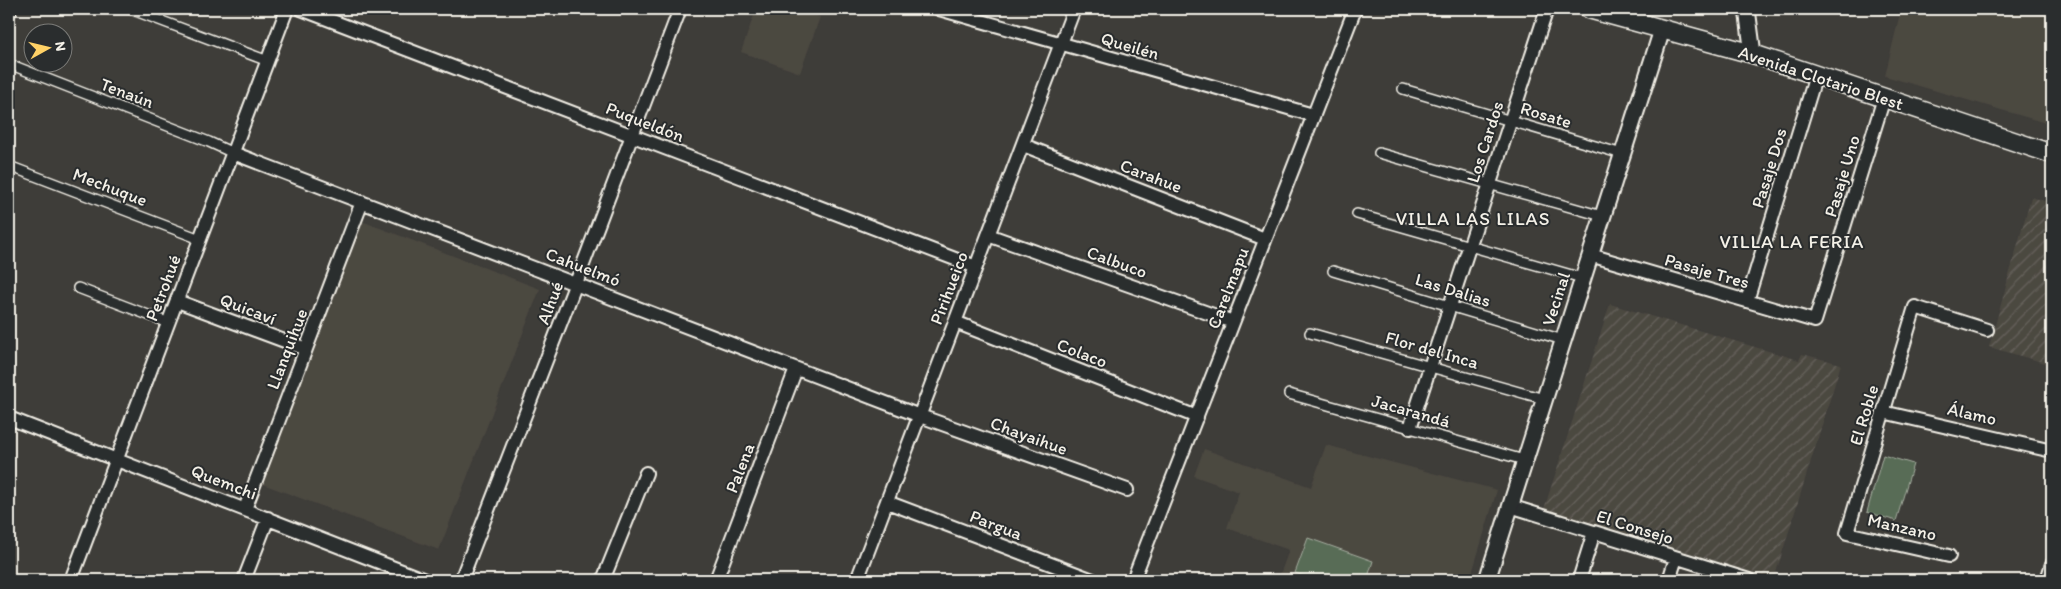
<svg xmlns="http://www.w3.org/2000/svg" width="2061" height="589" viewBox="0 0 2061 589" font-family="Itim,sans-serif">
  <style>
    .built { fill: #4c4841 }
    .industrial { fill: url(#industrial-furrows) }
    .green { fill: #586c57; stroke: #a6aea0 }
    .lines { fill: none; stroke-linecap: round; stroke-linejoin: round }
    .pedestrian-casing { stroke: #f4f1e8; stroke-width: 12 }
    .minor-casing { stroke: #f4f1e8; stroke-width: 16 }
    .tertiary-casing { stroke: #f4f1e8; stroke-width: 19 }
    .secondary-casing { stroke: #f4f1e8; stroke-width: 21 }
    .pedestrian { stroke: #2a2d2e; stroke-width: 9 }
    .minor { stroke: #2a2d2e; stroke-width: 12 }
    .tertiary { stroke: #2a2d2e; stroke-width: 15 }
    .secondary { stroke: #2a2d2e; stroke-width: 18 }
    .labels { text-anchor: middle; stroke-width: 4; stroke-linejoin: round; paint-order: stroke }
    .street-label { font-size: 18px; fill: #f4f1e8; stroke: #2a2d2e }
    .neighbourhood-label { font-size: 19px; letter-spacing: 1px; fill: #f4f1e8; stroke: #2a2d2e }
  </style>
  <defs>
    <pattern id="industrial-furrows" width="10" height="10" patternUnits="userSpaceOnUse" patternTransform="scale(1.25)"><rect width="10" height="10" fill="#4c4841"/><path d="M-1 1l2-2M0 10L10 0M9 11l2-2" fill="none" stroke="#66635c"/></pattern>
  </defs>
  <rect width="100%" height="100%" fill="#3e3d39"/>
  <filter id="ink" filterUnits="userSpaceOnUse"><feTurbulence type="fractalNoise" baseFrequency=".02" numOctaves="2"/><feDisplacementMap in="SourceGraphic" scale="10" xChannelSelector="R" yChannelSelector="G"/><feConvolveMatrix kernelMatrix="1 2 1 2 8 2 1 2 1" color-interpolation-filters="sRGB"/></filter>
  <g filter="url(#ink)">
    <path class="built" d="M756 9H796L820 17 800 73 741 52Z
      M1901 9H2046L2052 67V123H2046L1885 76Z
      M359 220 540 289 439 550 260 483Z
      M1326 445 1497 490 1470 580H1278L1289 550 1227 528 1239 492 1194 476 1204 449 1311 487Z"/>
    <path class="industrial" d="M2031 197 2052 203V365L1989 347Z
      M1610 304 1799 360 1802 354 1841 364 1774 579 1544 509Z"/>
    <path class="green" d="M1883 455 1913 464 1896 521 1867 512Z
      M1308 538 1373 561 1367 580H1316L1295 573Z"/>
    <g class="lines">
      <defs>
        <path id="pedestrian" d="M130 9 268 61
          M9 64 209 142 233 153
          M1403 89 1622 154
          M1379 153 1602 216
          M9 166 200 239
          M1357 214 1582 278
          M1333 271 1563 340
          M78 288 169 323
          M1310 333 1544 399
          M1289 394 1524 460"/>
        <path id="minor" d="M301 9 976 267
          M939 9 1313 115
          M9 12 10 9
          M1023 145 1265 239
          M233 153 920 416 1127 490
          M988 235 1233 322
          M1590 255 1815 321 1884 98
          M177 301 306 349
          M1747 301 1816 75
          M955 322 1197 417
          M1883 412 2052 451
          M9 418 425 580
          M1410 428 1547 9
          M887 502 1093 580
          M1510 506 1749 580
          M245 509 362 202
          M1949 556 1847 533 1915 307 1987 330
          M71 580 287 9
          M244 580 268 518
          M461 580 576 283 680 9
          M603 580 646 473
          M716 580 796 369
          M857 580 1074 9
          M1133 580 1355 9
          M1579 580 1594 532
          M1669 580 1676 558
          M2047 580 2052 564"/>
        <path id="tertiary" d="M1747 9 1753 54
          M1487 580 1662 30"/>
        <path id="secondary" d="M1589 9 1753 54 2052 154"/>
      </defs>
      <use href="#pedestrian" class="pedestrian-casing"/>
      <use href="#minor" class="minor-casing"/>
      <use href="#tertiary" class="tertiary-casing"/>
      <use href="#secondary" class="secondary-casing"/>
      <use href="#pedestrian" class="pedestrian"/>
      <use href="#minor" class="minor"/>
      <use href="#tertiary" class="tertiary"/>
      <use href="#secondary" class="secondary"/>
    </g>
  </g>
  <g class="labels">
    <g class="street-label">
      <text transform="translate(1130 46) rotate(16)" y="6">Queilén</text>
      <text transform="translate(1821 78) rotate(18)" y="6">Avenida Clotario Blest</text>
      <text transform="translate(127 93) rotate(21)" y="6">Tenaún</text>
      <text transform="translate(1546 115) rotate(17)" y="6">Rosate</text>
      <text transform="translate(645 122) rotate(21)" y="6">Puqueldón</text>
      <text transform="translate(1485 142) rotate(-72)" y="6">Los Cardos</text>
      <text transform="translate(1769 168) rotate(-73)" y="6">Pasaje Dos</text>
      <text transform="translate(1151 176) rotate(21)" y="6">Carahue</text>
      <text transform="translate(1842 176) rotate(-73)" y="6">Pasaje Uno</text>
      <text transform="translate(110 187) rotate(21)" y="6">Mechuque</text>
      <text transform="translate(1117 262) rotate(20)" y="6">Calbuco</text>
      <text transform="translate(583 267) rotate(21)" y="6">Cahuelmó</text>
      <text transform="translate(1707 271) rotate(16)" y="6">Pasaje Tres</text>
      <text transform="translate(163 288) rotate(-69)" y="6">Petrohué</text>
      <text transform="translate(949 288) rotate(-69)" y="6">Pirihueico</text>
      <text transform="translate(1228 288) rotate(-69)" y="6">Carelmapu</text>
      <text transform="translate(1453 290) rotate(17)" y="6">Las Dalias</text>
      <text transform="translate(1556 299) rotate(-72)" y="6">Vecinal</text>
      <text transform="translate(550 303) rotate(-69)" y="6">Alhué</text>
      <text transform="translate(248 309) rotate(21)" y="6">Quicaví</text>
      <text transform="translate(287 349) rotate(-69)" y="6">Llanquihue</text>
      <text transform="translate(1432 350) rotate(16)" y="6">Flor del Inca</text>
      <text transform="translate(1082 353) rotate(21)" y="6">Colaco</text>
      <text transform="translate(1411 411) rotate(16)" y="6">Jacarandá</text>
      <text transform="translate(1972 414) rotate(13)" y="6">Álamo</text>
      <text transform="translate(1864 415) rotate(-73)" y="6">El Roble</text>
      <text transform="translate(1029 436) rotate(20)" y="6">Chayaihue</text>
      <text transform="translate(740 468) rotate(-69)" y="6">Palena</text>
      <text transform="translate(224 482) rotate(21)" y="6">Quemchi</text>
      <text transform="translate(996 525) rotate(21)" y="6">Pargua</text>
      <text transform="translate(1635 527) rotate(17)" y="6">El Consejo</text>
      <text transform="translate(1902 527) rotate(13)" y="6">Manzano</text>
    </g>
    <g class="neighbourhood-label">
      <text x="1473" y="225">VILLA LAS LILAS</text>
      <text x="1792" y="248">VILLA LA FERIA</text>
    </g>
  </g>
  <rect width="2061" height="589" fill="none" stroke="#2a2d2e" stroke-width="30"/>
  <rect x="15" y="15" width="2031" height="559" fill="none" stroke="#f4f1e8" stroke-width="2" filter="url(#ink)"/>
  <g transform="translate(48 48) rotate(82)"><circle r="24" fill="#2a2d2e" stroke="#7b7b78"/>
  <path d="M0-4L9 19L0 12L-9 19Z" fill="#ffd166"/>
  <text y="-8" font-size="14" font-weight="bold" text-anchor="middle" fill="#f4f1e8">N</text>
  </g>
</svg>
